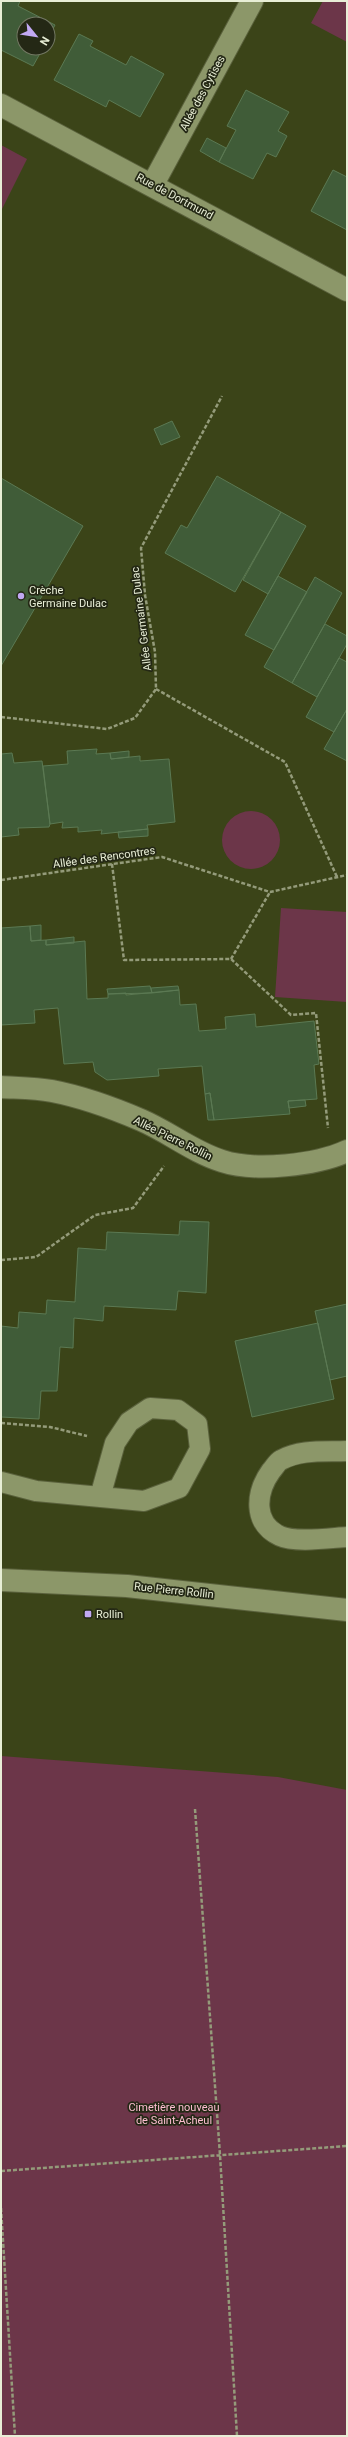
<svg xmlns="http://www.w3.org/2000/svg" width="348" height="2437" viewBox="0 0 348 2437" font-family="Roboto,sans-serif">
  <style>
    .green { fill: #6c3649 }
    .building { fill: #405c38; stroke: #5b7953 }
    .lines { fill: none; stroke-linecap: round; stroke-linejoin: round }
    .service-casing { stroke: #5a613c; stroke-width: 22 }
    .minor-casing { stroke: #5a613c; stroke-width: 24 }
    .tertiary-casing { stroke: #5a613c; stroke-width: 24 }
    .path { stroke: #949b7a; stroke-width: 2.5; stroke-dasharray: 4 2; stroke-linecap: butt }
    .service { stroke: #8c9769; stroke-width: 20 }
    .minor { stroke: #8c9769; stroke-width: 22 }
    .tertiary { stroke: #8c9769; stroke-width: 22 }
    .poi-dot { fill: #c1a8f3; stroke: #242815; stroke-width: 1.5 }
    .labels { text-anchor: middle; stroke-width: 3.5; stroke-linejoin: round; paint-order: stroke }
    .street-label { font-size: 11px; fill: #e8eed6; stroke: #242815 }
    .poi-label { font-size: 11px; fill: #e8eed6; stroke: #242815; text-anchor: start }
    .park-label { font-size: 11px; fill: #fdbed1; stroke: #242815 }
  </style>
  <rect width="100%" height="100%" fill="#3b4418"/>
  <path class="green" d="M323 1H347V42L311 23Z
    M1 145 27 159 1 211Z
    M222 840a29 29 0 1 1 58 0a29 29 0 1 1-58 0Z
    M281 908 347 912V1002L275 997Z
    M1 1756 278 1777 347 1790V2436H1Z"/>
  <path class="building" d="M1 1H20L18 6 55 25 48 38V24H24V48H43L33 66 1 50Z
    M79 34 93 41 90 46 126 65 131 56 164 74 140 117 109 100 106 107 54 80Z
    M246 90 289 112 278 131 287 136 276 157 267 153 253 179 219 162 236 130 227 126Z
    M207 138 226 148 219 162 200 151Z
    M333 170 347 177V230L311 211Z
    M172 421 180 437 161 445 154 429Z
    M217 476 281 512 235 592 165 553 181 525 187 528Z
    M1 478 83 526 1 666Z
    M281 512 306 526 268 594 243 580Z
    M278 576 307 592 274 650 245 635Z
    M315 577 342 593 292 683 264 667Z
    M325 624 347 636V644L317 697 292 683Z
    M339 658 347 662V709L334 732 306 717Z
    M347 709V761L324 749Z
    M97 749 96 754 110 753 111 759 140 756V761L169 759 175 822 147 825 148 829 101 834 102 830 78 832V827L62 828 63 822 50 824 43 766 68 764 67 751Z
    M129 751V757L111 759 110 753Z
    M12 753 14 763 42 761 50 824 49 827 18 828 19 835 1 837V754Z
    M148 829V836L119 838 118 832Z
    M41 925V940L31 941 30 926Z
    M30 926 31 941 46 940V945L85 941 87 999 108 998V994L126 993V995L179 990 180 1005 196 1004 199 1031 226 1029 225 1017 255 1014 256 1027 314 1021 319 1064 314 1065 317 1099 288 1101 290 1114 214 1120 210 1093 205 1094 202 1066 158 1069 159 1076 107 1080 95 1072 93 1062 64 1064 58 1008 34 1010 35 1023 1 1025V928Z
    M74 937V943L46 945V940Z
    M150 986 152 993 108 994 107 989Z
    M178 986 179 990 152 993 151 988Z
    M210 1093 214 1120H208L205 1094Z
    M305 1100 306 1106 289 1108 288 1101Z
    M180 1221 209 1222 206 1293 178 1291 176 1310 104 1306 103 1321 74 1318 73 1348 60 1347 57 1391H41L39 1419 1 1417V1326L18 1328 19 1312 46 1314 47 1300 75 1302 78 1248 106 1250 107 1232 179 1235Z
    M347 1304V1376L330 1380 315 1311Z
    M318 1323 334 1399 252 1417 235 1341Z"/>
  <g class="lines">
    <defs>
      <path id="service" d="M347 1451C325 1452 301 1449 281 1460 277 1462 274 1468 271 1471 256 1492 252 1523 280 1536 295 1543 330 1538 347 1537
        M1 1482 36 1491 144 1501 179 1488 200 1449 197 1424 178 1410 150 1408 129 1422 115 1443 100 1497"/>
      <path id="minor" d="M1 105 347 290
        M153 184 252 1
        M1 1087C18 1088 36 1088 52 1091 83 1097 113 1108 141 1120 169 1132 193 1152 222 1161 255 1172 317 1165 347 1151"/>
      <path id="tertiary" d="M1 1580 127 1586 347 1610"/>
    </defs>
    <use href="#service" class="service-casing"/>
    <use href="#minor" class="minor-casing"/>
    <use href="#tertiary" class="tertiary-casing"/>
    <path class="path" d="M156 689 285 762 337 877
      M1 717 107 729 135 718 156 689 155 652 145 595 141 548 222 396
      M112 864 124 960 231 959 291 1015 316 1013 328 1128
      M1 880 162 857 270 892 347 875
      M231 959 270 892
      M1 1260 36 1257 95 1215 133 1208 164 1166
      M1 1423 50 1427 87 1436
      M195 1809 220 2155 237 2436
      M1 2171 347 2146
      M1 2208 15 2436"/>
    <use href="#service" class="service"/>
    <use href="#minor" class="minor"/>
    <use href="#tertiary" class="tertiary"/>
  </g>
  <g class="poi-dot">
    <circle cx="21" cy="596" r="4"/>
    <rect x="84" y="1610" width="8" height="8" rx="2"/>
  </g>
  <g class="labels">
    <g class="street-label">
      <text transform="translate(202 93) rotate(-62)" y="4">Allée des Cytises</text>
      <text transform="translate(175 196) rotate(28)" y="4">Rue de Dortmund</text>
      <text transform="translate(141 619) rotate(-97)" y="4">Allée Germaine Dulac</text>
      <text transform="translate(104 857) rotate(-8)" y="4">Allée des Rencontres</text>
      <text transform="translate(173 1138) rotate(26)" y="4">Allée Pierre Rollin</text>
      <text transform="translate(174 1590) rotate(6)" y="4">Rue Pierre Rollin</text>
    </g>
    <g class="poi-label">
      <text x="29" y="594">Crèche<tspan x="29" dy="13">Germaine Dulac</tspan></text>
      <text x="96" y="1618">Rollin</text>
    </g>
    <g class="park-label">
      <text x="174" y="2111">Cimetière nouveau<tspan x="174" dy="13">de Saint-Acheul</tspan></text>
    </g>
  </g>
  <rect width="348" height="2437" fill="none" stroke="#e8eed6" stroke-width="4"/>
  <g transform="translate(36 36) rotate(120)"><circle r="19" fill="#242815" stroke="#727762"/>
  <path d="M0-3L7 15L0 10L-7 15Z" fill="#c1a8f3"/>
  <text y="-6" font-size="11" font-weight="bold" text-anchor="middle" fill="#e8eed6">N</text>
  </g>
</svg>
